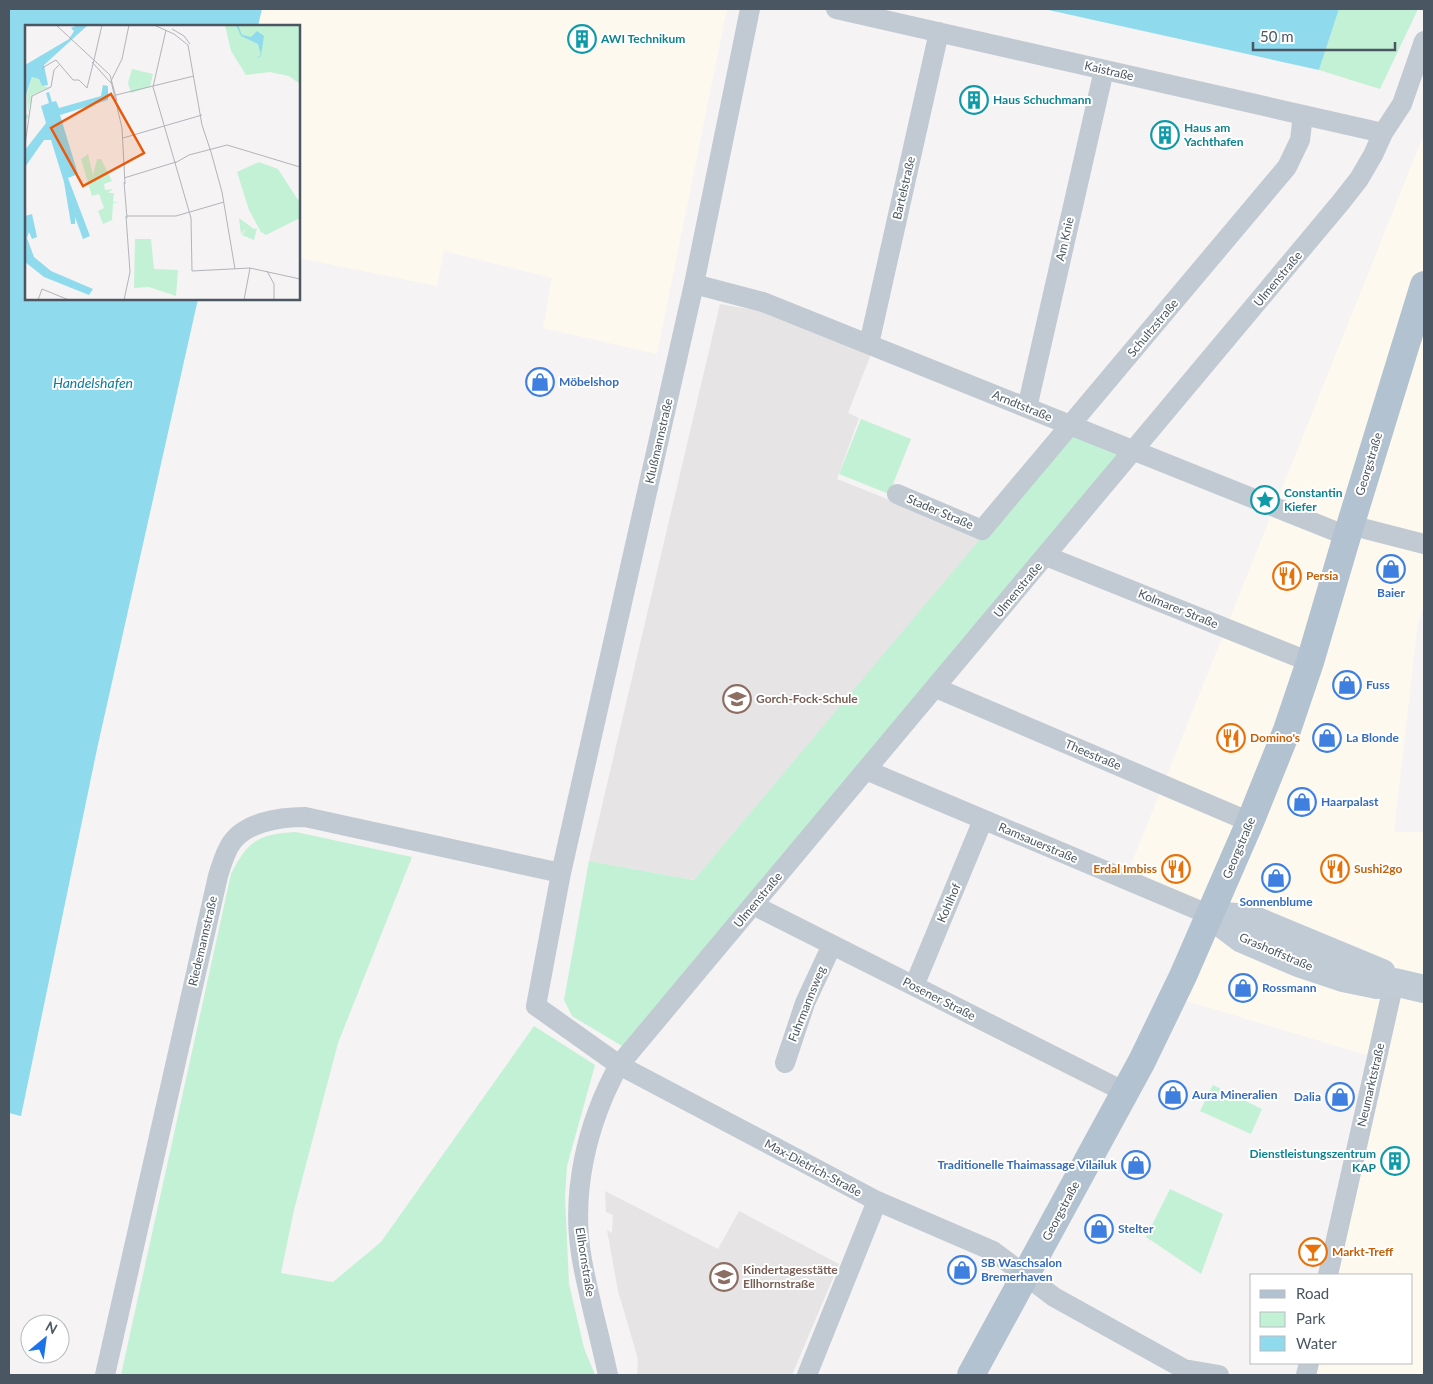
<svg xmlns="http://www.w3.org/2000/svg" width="1433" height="1384" viewBox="0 0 1433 1384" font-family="Lato,sans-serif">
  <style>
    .commercial { fill: #fdf9ef }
    .education { fill: #e6e4e5 }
    .green { fill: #c3f1d5 }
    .water { fill: #90daee }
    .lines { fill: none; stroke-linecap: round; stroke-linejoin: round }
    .street { stroke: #c1cad2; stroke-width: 20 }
    .secondary { stroke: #c1cbd6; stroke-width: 28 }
    .primary { stroke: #b3c2d1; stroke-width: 28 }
    .labels { text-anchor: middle; stroke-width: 4; stroke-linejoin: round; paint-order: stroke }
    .culture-label { font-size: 12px; font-weight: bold; fill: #0d838f; stroke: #fff; text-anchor: start }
    .street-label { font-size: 12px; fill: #4a5661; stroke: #fff }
    .shop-label { font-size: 12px; font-weight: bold; fill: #366cbe; stroke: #fff; text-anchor: start }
    .food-label { font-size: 12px; font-weight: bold; fill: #c56008; stroke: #fff; text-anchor: start }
    .education-label { font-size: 12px; font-weight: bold; fill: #785e54; stroke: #fff; text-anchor: start }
    .water-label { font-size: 14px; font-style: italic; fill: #0c7c9b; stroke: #fff }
    .inset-river { fill: none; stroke: #90daee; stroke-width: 2.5 }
    .inset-road { fill: none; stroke: #b1b4b9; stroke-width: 1 }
    .view { fill: #e8590c; fill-opacity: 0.15; stroke: #e8590c; stroke-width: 2.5 }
    .inset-edge { fill: none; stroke: #4a5661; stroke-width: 2.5 }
  </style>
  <rect width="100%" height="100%" fill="#f5f3f3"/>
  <path class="commercial" d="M262 9H727L657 354 543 328 552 278 444 251 437 286 299 258V26H258Z
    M1422 139H1424V604L1418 623 1394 832H1424V1375H1311L1314 1363H1412V1275H1334L1383 1060 1160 993 1199 916 1122 887Z"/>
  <path class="education" d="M720 304 773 313 871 354 848 413 859 418 837 479 983 537 694 880 589 861Z
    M605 1191 718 1249 739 1211 839 1264 792 1375H637L638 1359 618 1291 607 1230 612 1233 613 1215 606 1212Z"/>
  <path class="green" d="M1339 9H1418L1380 89 1319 70Z
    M861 419 911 439 889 494 839 474Z
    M1070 432 1126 453 622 1046 572 1016 564 1000 589 861 694 880Z
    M296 832 412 857 338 1043 294 1210 281 1273 333 1282 381 1242 534 1026 595 1065 567 1166 565 1197 569 1284 584 1348 595 1375H121L231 874C248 840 259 834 296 832Z
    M1213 1085 1262 1109 1251 1134 1200 1111Z
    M1170 1189 1223 1214 1201 1274 1146 1237Z"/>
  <path class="water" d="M9 9H262L258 26H26V299H198L97 749 21 1116 9 1113Z
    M1044 9H1339L1319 70Z"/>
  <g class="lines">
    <path class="street" d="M750 9 694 284 561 873 536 1006 619 1065 877 1201 993 1251 1054 1297 1184 1369 1219 1375
      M836 9 1383 133
      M694 284 763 302 1347 536
      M869 344 939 32
      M1027 408 1104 70
      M897 494 982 530 1287 167 1300 140 1303 115
      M1350 525 1424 544
      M1046 556 1310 662
      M936 688 1250 822
      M866 770 1210 915
      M753 905 1125 1092
      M914 986 983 820
      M785 1063 805 1003 832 945
      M1328 1275 1394 982
      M105 1375 218 876C221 866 224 856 229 847 242 822 280 817 305 817L561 873
      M608 1375C600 1337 589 1299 582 1260 570 1193 587 1123 619 1065L1341 202 1359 179 1373 155 1383 133 1402 104 1424 41
      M807 1375 877 1201
      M1306 1375 1309 1363"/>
    <path class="secondary" d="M1210 915 1242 939 1298 963 1343 978 1377 985 1394 982 1424 989
      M1210 915 1250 918 1382 973"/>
    <path class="primary" d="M971 1375 1142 1061 1183 976 1250 822 1287 730 1310 662 1347 536 1424 285"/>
  </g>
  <defs>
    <symbol id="building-ring" viewBox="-11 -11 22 22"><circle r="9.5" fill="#fff" stroke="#0f9aa8" stroke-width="1.5"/><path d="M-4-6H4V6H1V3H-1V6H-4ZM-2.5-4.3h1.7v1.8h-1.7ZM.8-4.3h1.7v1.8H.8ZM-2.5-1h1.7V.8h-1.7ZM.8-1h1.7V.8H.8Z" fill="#0f9aa8"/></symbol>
    <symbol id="shop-ring" viewBox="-11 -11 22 22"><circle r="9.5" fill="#fff" stroke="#3f7fe0" stroke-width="1.5"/><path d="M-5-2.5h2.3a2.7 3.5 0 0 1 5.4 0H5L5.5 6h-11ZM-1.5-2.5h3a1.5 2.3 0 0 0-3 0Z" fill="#3f7fe0"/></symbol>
    <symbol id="sight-ring" viewBox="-11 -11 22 22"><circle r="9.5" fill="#fff" stroke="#0f9aa8" stroke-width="1.5"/><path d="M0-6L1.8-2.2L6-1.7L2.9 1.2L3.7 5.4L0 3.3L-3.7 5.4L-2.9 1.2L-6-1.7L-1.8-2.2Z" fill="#0f9aa8"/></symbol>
    <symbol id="restaurant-ring" viewBox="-11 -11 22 22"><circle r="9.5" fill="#fff" stroke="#e8710a" stroke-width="1.5"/><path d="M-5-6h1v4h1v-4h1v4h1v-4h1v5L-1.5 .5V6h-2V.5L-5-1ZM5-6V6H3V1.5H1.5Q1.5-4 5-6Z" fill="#e8710a"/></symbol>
    <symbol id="school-ring" viewBox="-11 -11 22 22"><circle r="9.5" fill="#fff" stroke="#8d6e63" stroke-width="1.5"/><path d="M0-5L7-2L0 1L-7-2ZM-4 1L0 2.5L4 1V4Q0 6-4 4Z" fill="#8d6e63"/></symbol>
    <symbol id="bar-ring" viewBox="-11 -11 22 22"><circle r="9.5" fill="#fff" stroke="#e8710a" stroke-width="1.5"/><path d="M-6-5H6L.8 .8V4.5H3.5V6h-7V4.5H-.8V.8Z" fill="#e8710a"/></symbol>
  </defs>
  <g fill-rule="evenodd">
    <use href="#building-ring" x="566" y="23" width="32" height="32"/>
    <use href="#building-ring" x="958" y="84" width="32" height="32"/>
    <use href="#building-ring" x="1149" y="119" width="32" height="32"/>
    <use href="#shop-ring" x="524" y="366" width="32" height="32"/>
    <use href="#sight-ring" x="1249" y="484" width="32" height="32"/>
    <use href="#shop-ring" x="1375" y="553" width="32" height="32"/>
    <use href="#restaurant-ring" x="1271" y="560" width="32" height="32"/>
    <use href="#shop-ring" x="1331" y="669" width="32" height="32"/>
    <use href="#school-ring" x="721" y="683" width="32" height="32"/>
    <use href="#restaurant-ring" x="1215" y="722" width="32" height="32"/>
    <use href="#shop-ring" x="1311" y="722" width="32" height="32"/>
    <use href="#shop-ring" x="1286" y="786" width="32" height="32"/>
    <use href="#restaurant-ring" x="1160" y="853" width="32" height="32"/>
    <use href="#restaurant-ring" x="1319" y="853" width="32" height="32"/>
    <use href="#shop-ring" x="1260" y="862" width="32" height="32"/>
    <use href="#shop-ring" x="1227" y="972" width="32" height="32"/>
    <use href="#shop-ring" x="1157" y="1079" width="32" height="32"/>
    <use href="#shop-ring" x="1324" y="1081" width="32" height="32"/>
    <use href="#building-ring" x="1379" y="1145" width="32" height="32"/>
    <use href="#shop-ring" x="1120" y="1149" width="32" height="32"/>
    <use href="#shop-ring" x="1083" y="1213" width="32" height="32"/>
    <use href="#bar-ring" x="1297" y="1236" width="32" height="32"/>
    <use href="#shop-ring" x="946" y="1254" width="32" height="32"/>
    <use href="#school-ring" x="708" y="1261" width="32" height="32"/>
  </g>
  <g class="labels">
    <g class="culture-label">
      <text x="601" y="43">AWI Technikum</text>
      <text x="993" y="104">Haus Schuchmann</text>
      <text x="1184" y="132">Haus am<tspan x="1184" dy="14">Yachthafen</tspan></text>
      <text x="1284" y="497">Constantin<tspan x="1284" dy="14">Kiefer</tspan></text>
      <text x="1376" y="1158" text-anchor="end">Dienstleistungszentrum<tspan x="1376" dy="14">KAP</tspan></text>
    </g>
    <g class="street-label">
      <text transform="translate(1109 71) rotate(13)" y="4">Kaistraße</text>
      <text transform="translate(904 188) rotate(-77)" y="4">Bartelstraße</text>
      <text transform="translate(1065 239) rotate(-77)" y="4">Am Knie</text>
      <text transform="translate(1278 279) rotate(-50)" y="4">Ulmenstraße</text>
      <text transform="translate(1153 328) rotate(-50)" y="4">Schultzstraße</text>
      <text transform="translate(1022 406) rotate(22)" y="4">Arndtstraße</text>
      <text transform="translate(659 441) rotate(-77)" y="4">Klußmannstraße</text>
      <text transform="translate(1369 464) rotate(-73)" y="4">Georgstraße</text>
      <text transform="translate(940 512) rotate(23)" y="4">Stader Straße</text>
      <text transform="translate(1018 590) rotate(-50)" y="4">Ulmenstraße</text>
      <text transform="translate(1178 609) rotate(22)" y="4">Kolmarer Straße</text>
      <text transform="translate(1093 755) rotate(23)" y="4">Theestraße</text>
      <text transform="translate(1038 843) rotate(23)" y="4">Ramsauerstraße</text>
      <text transform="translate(1239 848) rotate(-67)" y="4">Georgstraße</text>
      <text transform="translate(758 900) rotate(-50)" y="4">Ulmenstraße</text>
      <text transform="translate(949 903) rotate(-67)" y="4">Kohlhof</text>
      <text transform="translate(203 941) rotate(-77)" y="4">Riedemannstraße</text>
      <text transform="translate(1276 952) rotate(23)" y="4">Grashoffstraße</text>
      <text transform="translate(939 999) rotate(27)" y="4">Posener Straße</text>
      <text transform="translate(807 1004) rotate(-68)" y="4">Fuhrmannsweg</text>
      <text transform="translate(1371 1085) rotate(-77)" y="4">Neumarktstraße</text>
      <text transform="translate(813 1168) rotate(28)" y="4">Max-Dietrich-Straße</text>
      <text transform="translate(1061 1211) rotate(-62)" y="4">Georgstraße</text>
      <text transform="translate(585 1262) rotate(81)" y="4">Ellhornstraße</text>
    </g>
    <g class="shop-label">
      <text x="559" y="386">Möbelshop</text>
      <text x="1391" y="597" text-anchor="middle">Baier</text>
      <text x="1366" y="689">Fuss</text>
      <text x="1346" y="742">La Blonde</text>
      <text x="1321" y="806">Haarpalast</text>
      <text x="1276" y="906" text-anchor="middle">Sonnenblume</text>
      <text x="1262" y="992">Rossmann</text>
      <text x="1192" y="1099">Aura Mineralien</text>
      <text x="1321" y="1101" text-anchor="end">Dalia</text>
      <text x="1117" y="1169" text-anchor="end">Traditionelle Thaimassage Vilailuk</text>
      <text x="1118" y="1233">Stelter</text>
      <text x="981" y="1267">SB Waschsalon<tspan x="981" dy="14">Bremerhaven</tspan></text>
    </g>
    <g class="food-label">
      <text x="1306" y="580">Persia</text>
      <text x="1250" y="742">Domino's</text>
      <text x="1157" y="873" text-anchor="end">Erdal Imbiss</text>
      <text x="1354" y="873">Sushi2go</text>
      <text x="1332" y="1256">Markt-Treff</text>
    </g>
    <g class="education-label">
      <text x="756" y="703">Gorch-Fock-Schule</text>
      <text x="743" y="1274">Kindertagesstätte<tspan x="743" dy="14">Ellhornstraße</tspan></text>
    </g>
    <g class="water-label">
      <text x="93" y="388">Handelshafen</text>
    </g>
  </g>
  <g transform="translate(25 25)">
    <rect width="275" height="275" fill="#f5f3f3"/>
    <path d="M200 0H275V59L264 51 245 47 221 50 206 26ZM107 44 128 49 125 62 106 68 103 58ZM7 52 14 54 17 61 26 62 7 70 4 92 0 95 1 89 4 90 6 71 3 88 2 69ZM63 129 68 150 72 134H76L87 156 79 159 80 165 88 164 83 168H89L88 177H94L88 178 87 195 78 199 73 186 79 183 74 169 67 171 56 134ZM234 137 253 144 275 178V193L241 210 236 207 224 185 212 147ZM214 193 229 204 232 203 229 215 217 210 222 202 216 209ZM110 214H126L129 244 153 245 151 271 124 262 109 263Z" fill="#c3f1d5"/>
    <path d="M53 0H63L19 40 23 60 17 61 14 54 7 52 0 73V40L44 14 49 6 46 3ZM211 0H213L217 10 226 12 232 6 239 11 236 31 228 35 236 30 233 19 216 11ZM78 60 83 61V75L35 90 53 149 43 153 65 211 58 214 50 192V199H46L39 157 26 115H19L0 142V125L21 98 16 81 24 78 21 68 24 67 27 77 31 76 34 83 76 71ZM7 189 12 212 7 214 4 207 2 213 9 232 26 246 68 264 64 270 19 252 0 237V191Z" fill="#90daee"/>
    <path class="inset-river" d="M0 49 16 43"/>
    <path class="inset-road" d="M31 0 85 50 92 76M129 0 149 9 163 20 177 100 186 127M147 4 159 11 165 19M141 5 128 62 166 193 167 246 225 243 275 254M69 35 77 0M67 37 86 58M17 43 31 35 48 55H54L62 63 69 35M91 70 169 51M98 113 177 90M0 120 7 71 26 62 29 45 34 40M186 127 197 167 210 244M150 138 164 130 202 120 275 142M99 153 151 137M99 157 102 193M100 159 97 103 86 56 97 34 104 0M102 191H151L199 177M242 246 249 259V275M13 275 17 264 44 275M99 275 105 247 101 191M219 275 225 243"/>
    <path class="view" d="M86 69 119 128 58 161 26 103Z"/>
    <rect width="275" height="275" class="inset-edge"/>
  </g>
  <rect width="1433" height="1384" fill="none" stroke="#4a5661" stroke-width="20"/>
  <rect x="1250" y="1274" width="162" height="90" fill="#ffffff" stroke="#b7bbc0"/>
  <rect x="1260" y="1290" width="25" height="8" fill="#b3c2d1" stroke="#b7bbc0"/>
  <text x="1296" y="1299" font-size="15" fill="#4a5661">Road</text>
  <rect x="1260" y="1312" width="25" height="15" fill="#c3f1d5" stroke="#b7bbc0"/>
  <text x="1296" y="1324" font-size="15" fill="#4a5661">Park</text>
  <rect x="1260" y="1336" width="25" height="15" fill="#90daee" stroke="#b7bbc0"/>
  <text x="1296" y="1349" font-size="15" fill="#4a5661">Water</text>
  <g transform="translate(45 1339) rotate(29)"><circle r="24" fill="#ffffff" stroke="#b7bbc0"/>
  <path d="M0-4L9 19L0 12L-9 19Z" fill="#1a73e8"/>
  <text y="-8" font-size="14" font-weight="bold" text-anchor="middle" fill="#4a5661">N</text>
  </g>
  <path d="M1253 42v8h142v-8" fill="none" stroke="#4a5661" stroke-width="2.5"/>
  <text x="1260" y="42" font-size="15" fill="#4a5661" stroke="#ffffff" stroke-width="4" paint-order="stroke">50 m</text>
</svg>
